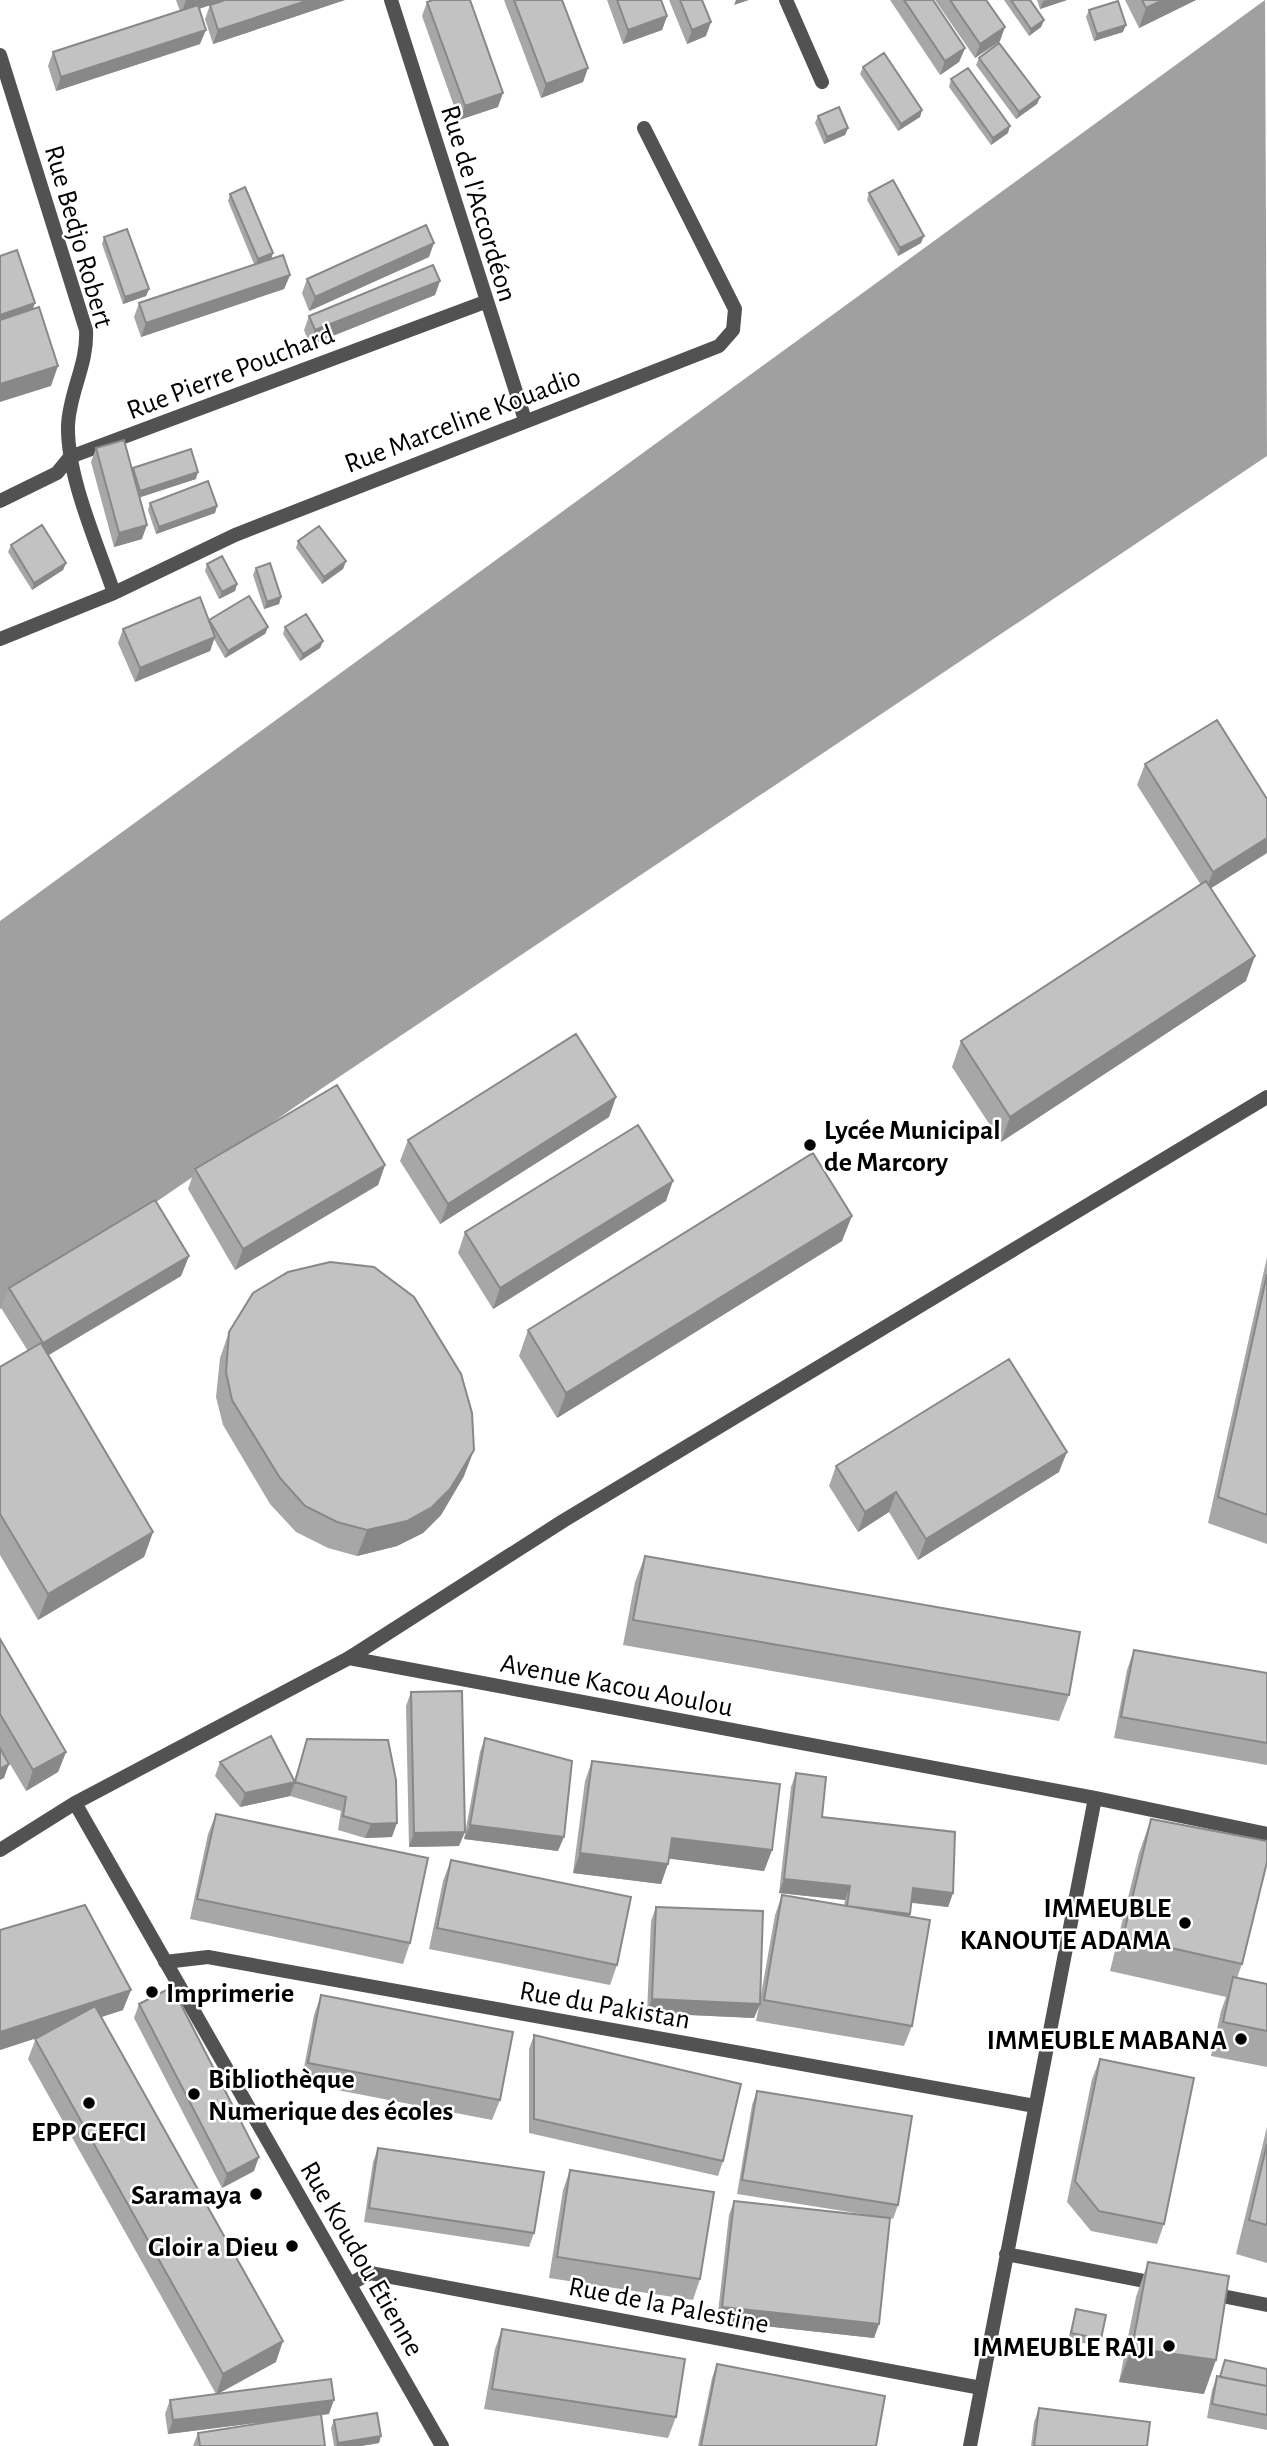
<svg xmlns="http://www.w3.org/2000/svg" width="1267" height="2446" viewBox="0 0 1267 2446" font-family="'Alegreya Sans',sans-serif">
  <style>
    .water { fill: #a0a0a0 }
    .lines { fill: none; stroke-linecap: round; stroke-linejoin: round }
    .service { stroke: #525252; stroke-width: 14 }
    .minor { stroke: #525252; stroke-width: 14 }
    .wall { fill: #a7a7a7 }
    .shaded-wall { fill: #888 }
    .building { fill: #c2c2c2; stroke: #888; stroke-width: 2 }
    .poi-dot { fill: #000; stroke: #fff; stroke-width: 2.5 }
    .labels { text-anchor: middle; stroke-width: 5; stroke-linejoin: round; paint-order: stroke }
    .street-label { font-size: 28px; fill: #000; stroke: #fff }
    .poi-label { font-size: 28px; font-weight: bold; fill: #000; stroke: #fff; text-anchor: end }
  </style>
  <rect width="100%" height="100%" fill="#fff"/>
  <path class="water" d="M1265 0 1267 456 321 1089 0 1309V921Z"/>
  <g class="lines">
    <path class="service" d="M349 1658 563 1521 1267 1097"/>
    <path class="minor" d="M391 0 525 420
      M786 0 822 82
      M0 55 86 330C88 364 69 393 68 426 67 477 97 543 114 593
      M0 501 57 473 70 457 485 302
      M0 639 114 593 235 535 719 346 733 330 735 309 644 128
      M75 1803 442 2446
      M0 1850 75 1803 349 1658 1095 1798 1267 1834
      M165 1962 208 1957 1035 2106
      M1006 2254 1160 2284
      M350 2284 370 2273 981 2388
      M1207 2293 1267 2305
      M970 2446 1095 1798"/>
  </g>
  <path class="wall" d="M176 0H345L213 44 205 19 210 5 199 9 200 44 56 91 48 66 53 52 180 11Z
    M504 0H562L588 68 583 82 541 98Z
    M607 0H661L667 16 662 30 623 44Z
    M669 0H702L706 36 687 44Z
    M890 0H933L965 48 959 62 940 75Z
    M935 0H986L1000 41 975 58Z
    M1004 0H1030L1044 20 1041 27 1029 36Z
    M1037 0H1067L1040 9Z
    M1125 0H1196L1139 28Z
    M427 2 498 107 459 120 422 16Z
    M1089 10 1123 32 1094 41 1086 17Z
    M979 58 1040 97 1037 104 1016 119 976 65Z
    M863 67 922 110 920 117 898 131 860 74Z
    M951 79 1008 133 991 145 949 87Z
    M818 116 848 128 845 135 824 144 815 123Z
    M869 193 921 243 898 256 867 200Z
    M230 194 271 258 290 275 284 289 141 337 134 317 139 303 254 264 228 201Z
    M104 237 149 289 146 296 123 304 102 244Z
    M429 257 309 311 302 293 307 279Z
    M440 281 435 295 310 345 304 330 309 316Z
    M96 448 132 470 133 468 196 479 140 497 142 539 114 547 91 462Z
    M150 503 217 506 215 513 156 534 148 510Z
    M298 541 346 561 343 569 322 584 296 548Z
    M11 545 66 563 63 570 32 590 8 552Z
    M207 564 237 584 235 591 219 599 205 571Z
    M256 568 281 597 279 604 264 609 253 575Z
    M209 621 268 627 265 634 225 658 214 639 210 651 135 682 118 643 123 629Z
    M285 627 323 641 320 648 300 661 283 634Z
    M1145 764 1267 799V853L1211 888 1246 981 1001 1142 952 1067 961 1041 1201 885 1137 785Z
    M616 1097 609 1117 440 1224 400 1161 408 1140Z
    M385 1165 378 1185 235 1270 188 1189 195 1169Z
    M666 1201 493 1309 458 1253 465 1232Z
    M842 1241 557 1418 519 1356 528 1330Z
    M189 1256 181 1276 49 1355 153 1532 144 1557 38 1620 0 1555V1367L28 1351 1 1308 9 1288Z
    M1267 1257V1544L1208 1523Z
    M229 1332 464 1476 441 1515 423 1533 397 1546 357 1556 328 1548 296 1532 270 1504 223 1425 216 1397 220 1358Z
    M836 1466 1059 1472 918 1560 889 1512 858 1532 829 1486Z
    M645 1556 1069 1695 1059 1721 623 1645 635 1582Z
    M0 1639 66 1752 58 1772 26 1791 0 1747Z
    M1134 1650 1267 1673V1765L1114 1738 1127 1670Z
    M411 1692 459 1846 409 1847 406 1706Z
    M485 1738 558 1851 464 1839 480 1752Z
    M307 1739 392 1837 365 1838 338 1830 341 1811 290 1796 240 1807 215 1776 220 1762 294 1781Z
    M592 1761 772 1850 764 1871 669 1858 661 1884 573 1873 585 1781Z
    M796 1773 822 1817 953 1893 948 1907 912 1903 909 1917 912 2026 904 2046 756 2021 759 2006 754 2018 647 2013 651 1921 656 1907 760 2000 775 1915 782 1895 844 1906 845 1900 779 1893 791 1787Z
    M216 1814 410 1943 403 1964 190 1919 208 1834Z
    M1151 1819 1242 1964 1237 1978 1267 1984V2067L1211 2056 1221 2011 1226 1997 1110 1971 1139 1853Z
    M451 1860 617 1965 610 1985 429 1949 443 1881Z
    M0 1930 123 2010 101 2017 276 2362 217 2394 329 2414 321 2415 325 2446H193L198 2433 285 2419 168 2434 165 2414 170 2400 216 2394 28 2059 36 2038 0 2050Z
    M321 1995 500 2100 492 2120 301 2083 314 2015Z
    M139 2004 254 2171 222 2188 134 2018Z
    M534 2035 723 2161 718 2176 529 2133V2049Z
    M1100 2059 1164 2224 1157 2244 1091 2231 1067 2202 1092 2079Z
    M757 2091 898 2205 893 2219 890 2218 879 2324 874 2338 717 2321 729 2215 734 2201 881 2217 737 2194 752 2105Z
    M1267 2127V2263L1236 2254Z
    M378 2148 534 2233 529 2247 364 2222 373 2162Z
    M570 2170 700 2279 693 2300 549 2278 563 2190Z
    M1148 2262 1204 2394 1119 2382 1136 2297Z
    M1076 2309 1101 2339 1098 2346 1068 2340Z
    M502 2329 676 2417 668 2438 484 2409 495 2349Z
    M1225 2360 1267 2369V2430L1207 2418 1212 2390 1217 2376 1220 2377Z
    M717 2364 876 2446H698L712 2378Z
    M1039 2408 1147 2446H1031L1034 2422Z
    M334 2420 379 2443 361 2446H334L331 2428Z"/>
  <path class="shaded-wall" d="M186 0H228L181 14Z
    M309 0H345L213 44 218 30Z
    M736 0H749L734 5Z
    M1047 0H1067L1040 9 1043 1Z
    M1163 0H1196L1139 28 1146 8Z
    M667 16 662 30 623 44 628 30Z
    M1044 20 1041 27 1029 36 1031 29Z
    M711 22 706 36 687 44 692 30Z
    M1126 25 1123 32 1094 41 1097 34Z
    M1005 27 1000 41 975 58 980 44Z
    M206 30 200 44 56 91 61 77Z
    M965 48 959 62 940 75 945 61Z
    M588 68 583 82 541 98 546 84Z
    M503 93 498 107 459 120 465 106Z
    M1040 97 1037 104 1016 119 1019 112Z
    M922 110 920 117 898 131 901 124Z
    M1010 126 1008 133 991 145 993 138Z
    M848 128 845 135 824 144 827 137Z
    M924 236 921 243 898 256 900 248Z
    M434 243 429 257 309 311 315 297Z
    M273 253 271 260 255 266 258 259Z
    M290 275 284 289 141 337 146 323Z
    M440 281 435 295 310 345 315 330Z
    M149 289 146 296 123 304 125 297Z
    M35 303 30 317 0 327V315Z
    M58 366 51 386 0 402V384Z
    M198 472 196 479 138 498 140 491Z
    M217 506 215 513 156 534 159 527Z
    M147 525 142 539 114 547 119 533Z
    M346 561 343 569 322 584 324 577Z
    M66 563 63 570 32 590 34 583Z
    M237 584 235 591 219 599 222 592Z
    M281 597 279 604 264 609 267 602Z
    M268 627 265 634 225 658 228 651Z
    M215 637 210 651 135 682 140 668Z
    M323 641 320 648 300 661 303 654Z
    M1267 838V853L1205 892 1213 872Z
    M1255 956 1246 981 1001 1142 1010 1117Z
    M616 1097 609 1117 440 1224 448 1204Z
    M385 1165 378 1185 235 1270 243 1249Z
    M673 1181 666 1201 493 1309 500 1288Z
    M852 1216 842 1241 557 1418 566 1393Z
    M189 1256 181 1276 35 1363 43 1343Z
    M474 1450 464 1476 441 1515 423 1533 397 1546 357 1556 367 1530Z
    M1067 1452 1059 1472 918 1560 926 1539Z
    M896 1492 889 1512 858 1532 865 1512Z
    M153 1532 144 1557 38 1620 48 1594Z
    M66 1752 58 1772 26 1791 33 1770Z
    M9 1764 4 1778 0 1780V1769Z
    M295 1782 290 1796 240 1807 245 1793Z
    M397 1823 392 1837 365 1838 371 1824Z
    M470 1825 564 1837 558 1851 464 1839Z
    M465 1832 459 1846 409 1847 414 1833Z
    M672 1838 772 1850 764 1871 664 1858Z
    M580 1853 668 1864 661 1884 573 1873Z
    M784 1879 850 1886 845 1900 779 1893Z
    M913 1888 953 1893 948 1907 908 1902Z
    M847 1907 910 1914 905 1928Z
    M131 1990 123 2010 0 2050V2032Z
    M652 1999 760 2004 754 2018 647 2013Z
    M259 2157 254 2171 222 2188 227 2174Z
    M722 2307 879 2324 874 2338 717 2321Z
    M283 2341 276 2362 216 2395 223 2374Z
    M1132 2348 1216 2360 1204 2394 1119 2382Z
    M334 2400 329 2414 168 2434 173 2420Z
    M381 2436 379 2443 361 2446H336L338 2443Z"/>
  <path class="building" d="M225 0H309L218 30 210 5Z
    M433 0H470L503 93 465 106 427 2Z
    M514 0H562L588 68 546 84Z
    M617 0H661L667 16 628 30Z
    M680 0H702L711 22 692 30Z
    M904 0H933L965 48 945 61Z
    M950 0H986L1005 27 980 44Z
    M1011 0H1030L1044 20 1031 29Z
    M1142 0H1163L1146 8Z
    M1118 1 1126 25 1097 34 1089 10Z
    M198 5 206 30 61 77 53 52Z
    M999 43 1040 97 1019 112 979 58Z
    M884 53 922 110 901 124 863 67Z
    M968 68 1010 126 993 138 951 79Z
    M839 107 848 128 827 137 818 116Z
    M893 180 924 236 900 248 869 193Z
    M245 187 273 253 258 259 230 194Z
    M426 225 434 243 315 297 307 279Z
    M127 229 149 289 125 297 104 237Z
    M17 250 35 303 0 315V256Z
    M283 255 290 275 146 323 139 303Z
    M433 265 440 281 315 330 309 316Z
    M39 307 58 366 0 384V320Z
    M124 440 147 525 119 533 96 448Z
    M191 449 198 472 140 491 133 468Z
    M208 481 217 506 159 527 150 503Z
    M42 525 66 563 34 583 11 545Z
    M319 526 346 561 324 577 298 541Z
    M222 556 237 584 222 592 207 564Z
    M270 563 281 597 267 602 256 568Z
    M249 596 268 627 228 651 209 620Z
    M200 597 215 637 140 668 123 629Z
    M306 614 323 641 303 654 285 627Z
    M1217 720 1267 799V838L1213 872 1145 764Z
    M1206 881 1255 956 1010 1117 961 1041Z
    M576 1034 616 1097 448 1204 408 1140Z
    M337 1085 385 1165 243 1249 195 1169Z
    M638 1125 673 1181 500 1288 465 1232Z
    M813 1153 852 1216 566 1393 528 1330Z
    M155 1200 189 1256 43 1343 9 1288Z
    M330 1262 374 1267 414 1297 461 1374 472 1413 474 1450 450 1489 432 1507 407 1521 367 1530 337 1522 305 1506 280 1478 232 1400 226 1372 229 1332 253 1293 288 1272Z
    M1267 1274V1515L1218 1497Z
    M41 1343 153 1532 48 1594 0 1514V1367Z
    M1009 1359 1067 1452 926 1539 896 1492 865 1512 836 1466Z
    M645 1556 1080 1632 1069 1695 633 1620Z
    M0 1639 66 1752 33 1770 0 1714Z
    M1134 1650 1267 1673V1743L1121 1717Z
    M462 1691 465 1832 414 1833 411 1692Z
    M271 1736 295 1782 245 1793 220 1762Z
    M485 1738 572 1761 564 1837 470 1825Z
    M307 1739 388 1740 396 1780 397 1823 371 1824 343 1816 346 1797 295 1782Z
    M0 1748 9 1764 0 1769Z
    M592 1761 780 1784 772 1850 672 1838 668 1864 580 1853Z
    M796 1773 826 1777 822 1817 955 1832 953 1893 913 1888 910 1914 847 1906 850 1886 784 1879Z
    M216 1814 428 1858 410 1943 197 1899Z
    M1151 1819 1267 1841V1862L1242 1964 1123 1937Z
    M451 1860 631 1897 617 1965 437 1928Z
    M782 1895 930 1920 912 2026 764 2000Z
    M85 1905 131 1990 0 2032V1930Z
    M656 1907 763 1911 760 2004 652 1999Z
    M1233 1977 1267 1984V2031L1223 2022Z
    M172 1987 259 2157 227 2174 139 2004Z
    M321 1995 513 2032 500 2100 308 2063Z
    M95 2006 283 2341 223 2374 35 2039Z
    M534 2035 741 2084 723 2161 534 2119Z
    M1100 2059 1194 2078 1164 2224 1099 2211 1075 2181Z
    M757 2091 912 2116 898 2205 742 2180Z
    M1267 2144V2225L1249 2220Z
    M378 2148 544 2172 534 2233 369 2208Z
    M570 2170 714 2192 700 2279 557 2257Z
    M734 2201 890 2218 879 2324 722 2307Z
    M1148 2262 1229 2276 1216 2360 1132 2348Z
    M1076 2309 1106 2315 1101 2339 1071 2333Z
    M502 2329 685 2359 676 2417 492 2389Z
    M1225 2360 1267 2369V2386L1220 2377Z
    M717 2364 885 2396 876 2446H701Z
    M1217 2376 1267 2386V2415L1212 2404Z
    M331 2379 334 2400 173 2420 170 2400Z
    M1039 2408 1150 2422 1147 2446H1034Z
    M377 2413 381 2436 338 2443 334 2420Z
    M321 2414 325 2446H200L198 2433Z"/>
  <g class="poi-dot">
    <circle cx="810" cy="1145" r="7"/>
    <circle cx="1185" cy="1923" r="7"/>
    <circle cx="152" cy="1992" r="7"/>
    <circle cx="1241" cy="2039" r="7"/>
    <circle cx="194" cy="2094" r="7"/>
    <circle cx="89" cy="2103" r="7"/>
    <circle cx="256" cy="2194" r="7"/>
    <circle cx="292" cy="2246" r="7"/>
    <circle cx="1169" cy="2346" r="7"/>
  </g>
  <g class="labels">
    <g class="street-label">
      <text transform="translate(480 203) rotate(73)" y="10">Rue de l'Accordéon</text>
      <text transform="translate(80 236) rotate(74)" y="10">Rue Bedjo Robert</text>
      <text transform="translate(230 371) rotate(-21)" y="10">Rue Pierre Pouchard</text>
      <text transform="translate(462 419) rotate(-21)" y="10">Rue Marceline Kouadio</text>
      <text transform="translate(617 1684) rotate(11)" y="10">Avenue Kacou Aoulou</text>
      <text transform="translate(605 2004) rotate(10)" y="10">Rue du Pakistan</text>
      <text transform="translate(363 2258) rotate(60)" y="10">Rue Koudou Etienne</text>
      <text transform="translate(669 2304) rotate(11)" y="10">Rue de la Palestine</text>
    </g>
    <g class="poi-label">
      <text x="824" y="1139" text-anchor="start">Lycée Municipal<tspan x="824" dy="32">de Marcory</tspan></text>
      <text x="1171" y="1917">IMMEUBLE<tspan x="1171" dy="32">KANOUTE ADAMA</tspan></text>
      <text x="166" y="2002" text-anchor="start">Imprimerie</text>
      <text x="1227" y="2049">IMMEUBLE MABANA</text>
      <text x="208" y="2088" text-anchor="start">Bibliothèque<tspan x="208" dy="32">Numerique des écoles</tspan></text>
      <text x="89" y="2141" text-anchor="middle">EPP GEFCI</text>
      <text x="242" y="2204">Saramaya</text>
      <text x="278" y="2256">Gloir a Dieu</text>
      <text x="1155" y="2356">IMMEUBLE RAJI</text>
    </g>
  </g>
</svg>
